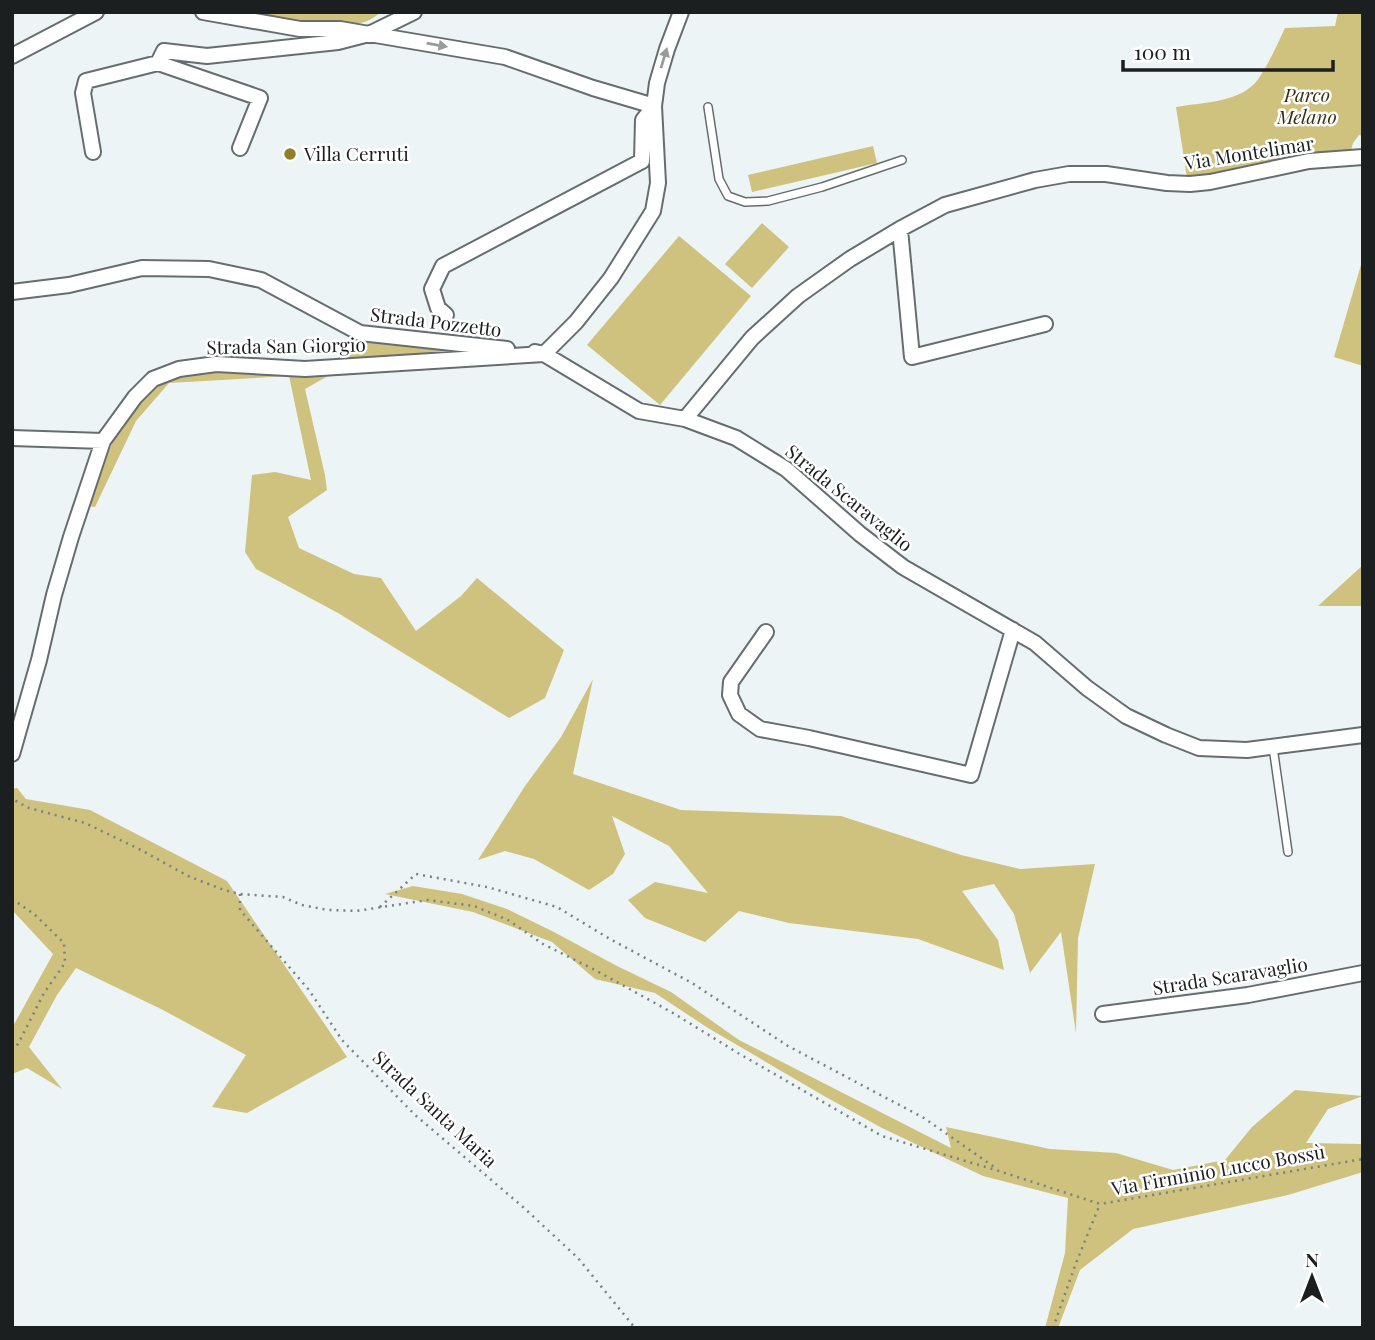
<svg xmlns="http://www.w3.org/2000/svg" width="1375" height="1340" viewBox="0 0 1375 1340" font-family="'Playfair Display',serif">
  <style>
    .green { fill: #cfc17e }
    .lines { fill: none; stroke-linecap: round; stroke-linejoin: round }
    .service-casing { stroke: #676d6f; stroke-width: 10 }
    .minor-casing { stroke: #676d6f; stroke-width: 18 }
    .path { stroke: #7b8081; stroke-width: 2.5; stroke-dasharray: 2 5; stroke-linecap: butt }
    .service { stroke: #fff; stroke-width: 7 }
    .minor { stroke: #fff; stroke-width: 14 }
    .oneway { fill: #999a9a }
    .poi-dot { fill: #917f26; stroke: #fff; stroke-width: 2.5 }
    .labels { text-anchor: middle; stroke-width: 5; stroke-linejoin: round; paint-order: stroke }
    .park-label { font-size: 19px; font-style: italic; fill: #363010; stroke: #fff }
    .street-label { font-size: 19px; fill: #1c1f1f; stroke: #fff }
    .poi-label { font-size: 19px; fill: #1c1f1f; stroke: #fff; text-anchor: start }
  </style>
  <rect width="100%" height="100%" fill="#edf4f6"/>
  <path class="green" d="M235 12H381C377 15 372 19 367 21 345 31 262 16 235 12Z
    M1338 12H1363V136L1359 135 1353 143 1350 154 1188 184 1176 107C1204 102 1242 103 1259 78 1269 63 1277 45 1285 28L1335 26Z
    M873 146 877 163 752 192 748 175Z
    M762 223 789 247 752 288 725 264Z
    M679 236 751 296 660 405 587 345Z
    M1363 258V366L1334 357Z
    M366 340 463 352 507 364 328 376 305 389 325 475 327 490 288 517 299 548 354 574 381 578 416 631 461 596 477 578 564 650 545 698 509 718 338 613 256 569 245 552 252 475 275 472 311 480 289 376 169 383 136 421 95 507 87 506 119 426 153 385 194 372 314 373Z
    M1363 565V606H1318Z
    M593 679 573 774 681 810 841 816 961 855 1020 869 1095 864 1078 938 1076 1033 1061 932 1030 973 1014 914 994 884 962 891 998 940 1004 970 918 939 789 923 739 911 705 942 645 918 628 900 655 882 708 893 669 846 612 816 625 854 613 874 589 890 534 859 505 851 478 860 525 786 561 737Z
    M17 788 26 799 90 810 227 881 347 1057 247 1113 212 1107 246 1055 163 1010 76 968 57 995 29 1047 62 1089 27 1068 12 1074V1028L53 954 12 910V789Z
    M413 886 462 894 507 909 554 932 617 966 671 992 739 1040 951 1148 946 1127 1050 1149 1116 1153 1173 1170 1225 1160 1252 1127 1295 1090 1363 1096 1328 1109 1306 1143 1363 1144V1172L1288 1195 1133 1229 1080 1270 1058 1328H1045L1065 1253 1068 1198 983 1176 882 1128 824 1096 708 1028 655 993 595 979 552 942 473 912 385 894Z"/>
  <g class="lines">
    <defs>
      <path id="service" d="M708 107 719 179 728 196 745 202 768 201 822 187 902 160
        M1273 747 1288 852"/>
      <path id="minor" d="M203 12 300 29H340L505 57 593 88 654 106
        M12 56 96 12
        M158 63 260 98 240 148
        M93 152 83 93 86 81 158 63 164 51 207 56 338 42 369 34 414 12
        M900 229 912 357 1045 324
        M12 292 69 285 142 268 209 269 261 280 360 333 507 349
        M446 315 438 308 432 289 443 266 642 161 643 120 654 106
        M535 352 544 354 576 322 611 278 653 211 658 183 654 106 657 83 667 49 681 12
        M685 419 752 338 798 296 850 259 900 229 945 205 1035 180 1069 174H1106L1167 183 1190 184 1210 182 1309 161 1363 157
        M12 438 103 441
        M766 632 731 682 730 695 739 714 760 729 809 738 971 775 1013 630
        M12 754 39 660 54 595 71 537 103 441 135 397 153 379 179 369 216 364 305 369 544 354 639 411 685 419 736 438 786 469 860 534 903 567 1035 643 1087 688 1126 716 1166 735 1199 748 1247 750 1363 735
        M1103 1014 1248 995 1363 973"/>
    </defs>
    <use href="#service" class="service-casing"/>
    <use href="#minor" class="minor-casing"/>
    <path class="path" d="M12 795 14 800 29 808 85 823 141 850 188 876 224 890 240 894 283 897 302 905 328 910 356 911 428 900 474 906 508 920 543 944 595 970 673 1013 738 1053 882 1136 999 1171 1100 1204 1363 1159
      M240 894V910L309 990 342 1040 414 1114 523 1207 578 1258 635 1328
      M12 899 34 914 64 943 65 963 44 993 18 1044 12 1049
      M380 907 416 874 487 887 557 907 610 939 692 983 788 1046 924 1118 997 1169
      M1053 1328 1076 1263 1100 1204"/>
    <use href="#service" class="service"/>
    <use href="#minor" class="minor"/>
  </g>
  <defs><path id="oneway-solid" d="M-6-.8H1V-3.2L6.5 0L1 3.2V.8H-6Z" transform="scale(1.75)"/></defs>
  <g class="oneway">
    <use href="#oneway-solid" transform="translate(437 45) rotate(10)"/>
    <use href="#oneway-solid" transform="translate(664 58) rotate(-73)"/>
  </g>
  <circle class="poi-dot" cx="290" cy="154" r="7"/>
  <g class="labels">
    <g class="park-label">
      <text x="1307" y="102">Parco<tspan x="1307" dy="22">Melano</tspan></text>
    </g>
    <g class="street-label">
      <text transform="translate(1249 153) rotate(-9)" y="7">Via Montelimar</text>
      <text transform="translate(436 322) rotate(7)" y="7">Strada Pozzetto</text>
      <text transform="translate(286 346) rotate(-1)" y="7">Strada San Giorgio</text>
      <text transform="translate(849 498) rotate(39)" y="7">Strada Scaravaglio</text>
      <text transform="translate(1230 976) rotate(-9)" y="7">Strada Scaravaglio</text>
      <text transform="translate(435 1109) rotate(43)" y="7">Strada Santa Maria</text>
      <text transform="translate(1218 1170) rotate(-10)" y="7">Via Firminio Lucco Bossù</text>
    </g>
    <g class="poi-label">
      <text x="304" y="161">Villa Cerruti</text>
    </g>
  </g>
  <rect width="1375" height="1340" fill="none" stroke="#1c1f1f" stroke-width="28"/>
  <g transform="translate(1312 1277)" stroke="#ffffff" stroke-width="5" paint-order="stroke">
  <path d="M0-5L12 26L0 18L-12 26Z" fill="#1c1f1f"/>
  <text y="-10" font-size="19" font-weight="bold" text-anchor="middle" fill="#1c1f1f">N</text>
  </g>
  <path d="M1123 60v10h210v-10" fill="none" stroke="#1c1f1f" stroke-width="3.5"/>
  <text x="1134" y="60" font-size="21" fill="#1c1f1f" stroke="#ffffff" stroke-width="5" paint-order="stroke">100 m</text>
</svg>
